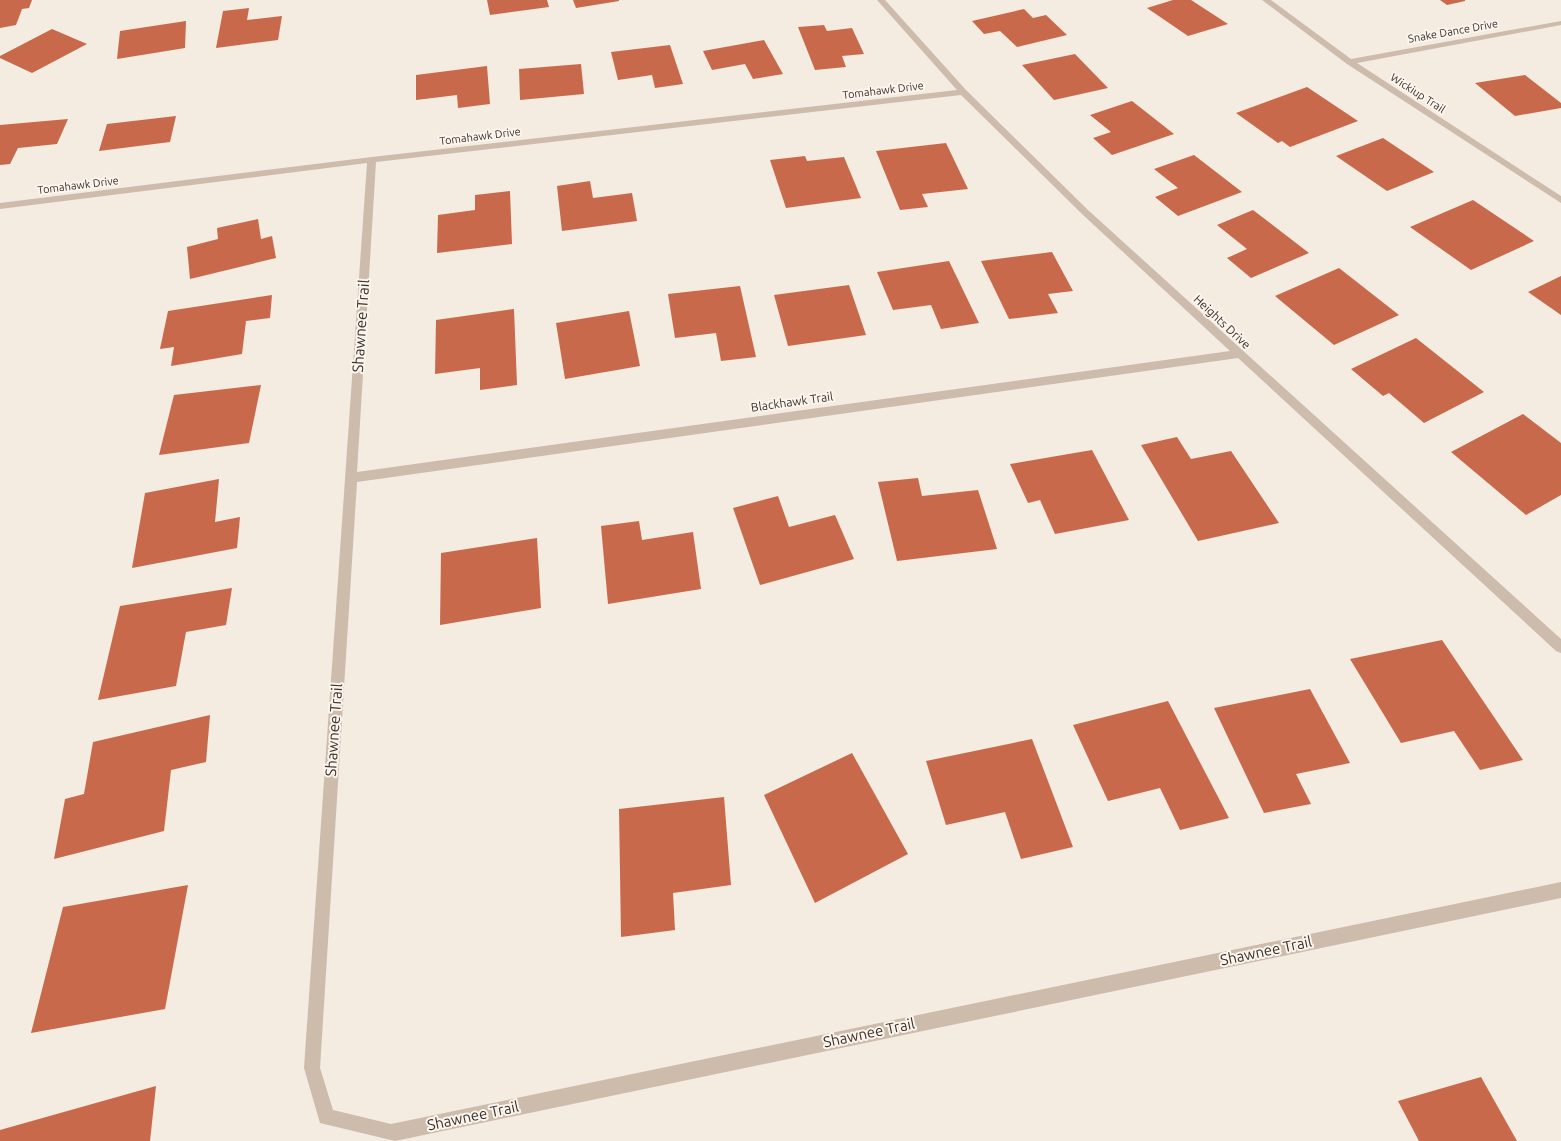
<svg xmlns="http://www.w3.org/2000/svg" width="1561" height="1141" viewBox="0 0 1561 1141" font-family="Ubuntu,sans-serif">
  <style>
    .building { fill: #c8694b }
    .lines { fill: none; stroke-linecap: round; stroke-linejoin: round }
    .minor { fill: #cdbbac; fill-rule: evenodd }
    .labels { text-anchor: middle; stroke-width: 4; stroke-linejoin: round; paint-order: stroke }
    .far-street-label { font-size: 11px; fill: #3b302b; stroke: #fbf5ee }
    .street-label { font-size: 12px; fill: #3b302b; stroke: #fbf5ee }
    .near-street-label { font-size: 15px; fill: #3b302b; stroke: #fbf5ee }
  </style>
  <rect width="100%" height="100%" fill="#f4ebe1"/>
  <path class="building" d="M0 0H32L29 8 22 9 16 25 0 28Z
    M487 0H547L549 7 490 15Z
    M573 0H619V1L576 8Z
    M1173 0H1191L1228 24 1188 36 1147 8Z
    M1440 0H1465V1L1447 5Z
    M249 8 247 20 282 16 278 40 216 48 223 11Z
    M1024 9 1033 18 1046 15 1067 35 1017 47 1000 31 984 34 972 21Z
    M186 21 185 48 117 59 120 31Z
    M824 25 827 31 852 28 864 54 842 56 846 67 815 70 798 27Z
    M52 29 87 44 32 73 0 58V56Z
    M764 40 783 74 753 79 745 64 712 70 703 51Z
    M670 45 683 84 655 88 652 75 618 80 611 52Z
    M1075 54 1108 88 1054 100 1022 65Z
    M581 64 584 94 520 100 519 69Z
    M487 66 490 104 458 108 457 95 416 100V75Z
    M1525 75 1561 103V108L1515 116 1475 83Z
    M1307 87 1358 121 1290 147 1282 141 1278 143 1236 113Z
    M1132 101 1174 134 1112 155 1093 138 1111 132 1090 115Z
    M176 116 170 142 99 151 107 124Z
    M68 119 57 144 18 148 10 164 0 165V125Z
    M1383 138 1434 172 1387 191 1336 156Z
    M946 143 968 189 922 194 928 207 900 210 876 151Z
    M1194 155 1242 192 1178 216 1155 197 1178 188 1154 169Z
    M805 156 807 161 844 157 861 198 786 208 770 160Z
    M590 181 593 198 632 193 637 221 562 231 557 186Z
    M510 191 512 244 437 253 438 215 475 210V195Z
    M1473 200 1534 241 1471 270 1410 227Z
    M1253 210 1309 253 1251 278 1227 258 1247 249 1217 225Z
    M258 219 261 239 272 236 276 258 190 279 187 247 218 239 217 228Z
    M1052 252 1073 291 1048 294 1058 313 1009 319 981 261Z
    M949 261 979 323 941 329 931 305 893 310 877 272Z
    M1339 268 1399 315 1334 345 1275 296Z
    M1561 276V315L1528 292Z
    M849 285 866 335 788 346 774 295Z
    M740 286 756 357 721 361 716 333 675 338 668 294Z
    M272 295 270 318 246 321 242 354 171 366 174 347 160 349 168 311Z
    M514 309 517 385 480 390V368L435 374 436 320Z
    M629 311 640 366 565 379 556 323Z
    M1416 338 1484 392 1424 423 1389 393 1383 396 1351 369Z
    M261 385 249 443 159 455 174 395Z
    M1523 414 1561 443V495L1526 515 1451 452Z
    M1177 437 1191 459 1231 451 1279 523 1198 541 1141 445Z
    M1092 450 1129 520 1055 534 1040 500 1028 503 1010 464Z
    M918 478 922 496 978 490 997 549 897 561 878 482Z
    M219 479 215 522 240 517 237 548 132 568 145 493Z
    M778 496 789 527 835 515 854 559 760 585 733 508Z
    M639 521 642 540 693 532 701 589 608 604 601 526Z
    M537 538 541 608 440 625 441 553Z
    M232 588 226 625 186 632 176 686 98 700 120 606Z
    M1442 640 1523 760 1480 770 1454 731 1401 743 1350 659Z
    M1310 689 1350 763 1296 774 1311 804 1264 813 1214 708Z
    M1168 701 1229 818 1180 830 1160 788 1108 801 1073 725Z
    M210 715 206 762 171 770 164 831 54 859 65 799 84 794 93 742Z
    M1032 739 1073 847 1021 859 1005 812 946 825 926 761Z
    M852 753 908 854 815 903 764 795Z
    M724 797 731 885 673 893 675 930 621 937 619 809Z
    M188 885 165 1009 31 1033 63 907Z
    M1481 1077 1517 1141H1419L1398 1101Z
    M156 1086 150 1141H0V1130Z"/>
  <g class="lines">
    <path class="minor" d="M877 0H885L966 90 1088 210 1561 639V653L1556 651 1238 358 357 482 320 1068 333 1110 391 1124 1561 882V898L395 1141 320 1123 304 1068 367 163 0 209V203L372 157 957 90ZM961 95 1082 214 1230 351 357 472 376 162Z
      M1262 0H1271L1351 59 1561 21V25L1357 63 1561 196V203L1347 64Z"/>
  </g>
  <g class="labels">
    <g class="far-street-label">
      <text transform="translate(1453 31) rotate(-10)" y="4">Snake Dance Drive</text>
      <text transform="translate(883 90) rotate(-7)" y="4">Tomahawk Drive</text>
      <text transform="translate(1418 93) rotate(33)" y="4">Wickiup Trail</text>
      <text transform="translate(480 136) rotate(-7)" y="4">Tomahawk Drive</text>
      <text transform="translate(78 185) rotate(-7)" y="4">Tomahawk Drive</text>
    </g>
    <g class="street-label">
      <text transform="translate(1222 322) rotate(43)" y="4">Heights Drive</text>
      <text transform="translate(792 402) rotate(-8)" y="4">Blackhawk Trail</text>
    </g>
    <g class="near-street-label">
      <text transform="translate(361 326) rotate(-86)" y="5">Shawnee Trail</text>
      <text transform="translate(334 730) rotate(-86)" y="5">Shawnee Trail</text>
      <text transform="translate(1266 951) rotate(-12)" y="5">Shawnee Trail</text>
      <text transform="translate(869 1033) rotate(-12)" y="5">Shawnee Trail</text>
      <text transform="translate(473 1116) rotate(-12)" y="5">Shawnee Trail</text>
    </g>
  </g>
</svg>
